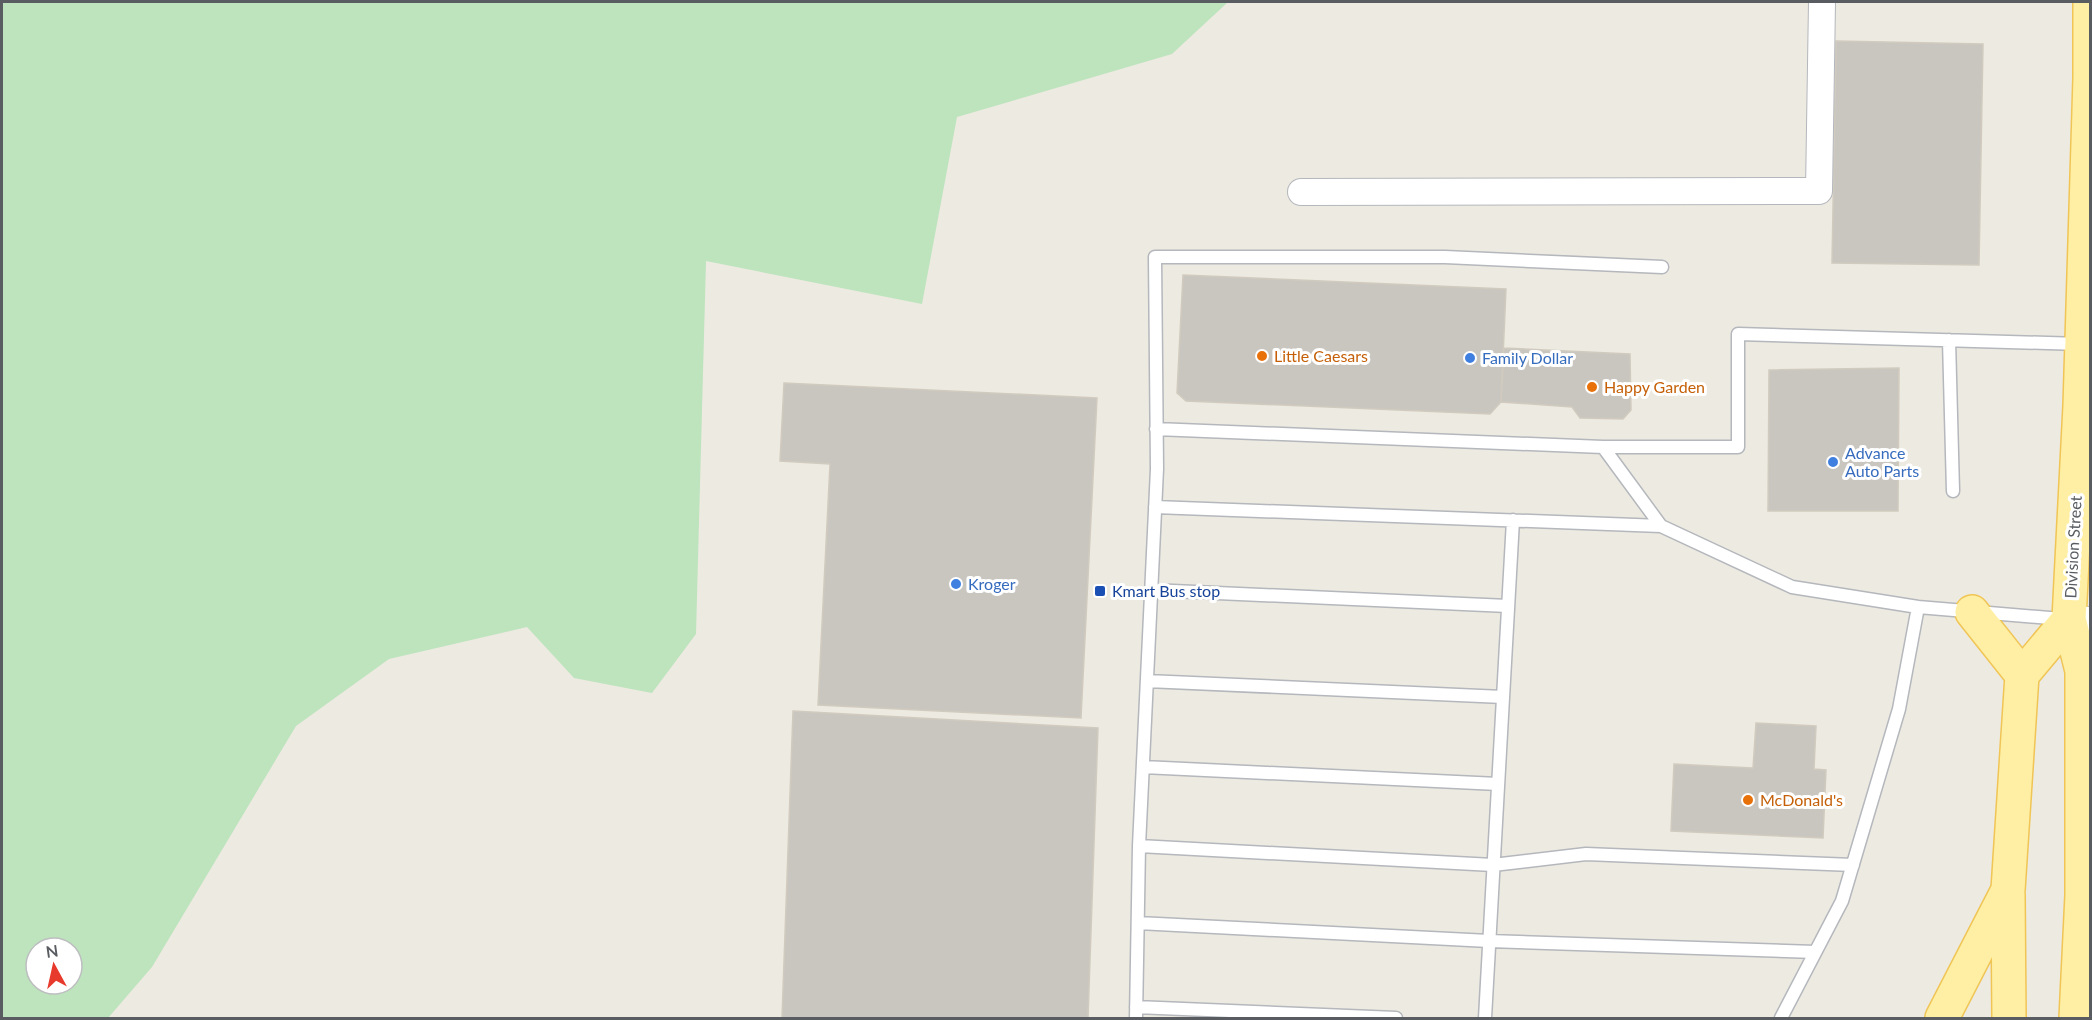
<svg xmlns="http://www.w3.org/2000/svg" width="2092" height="1020" viewBox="0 0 2092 1020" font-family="Lato,sans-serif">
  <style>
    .green { fill: #bde4bd; fill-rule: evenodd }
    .building { fill: #c9c6c0; stroke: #d1cbbf; stroke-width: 1.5 }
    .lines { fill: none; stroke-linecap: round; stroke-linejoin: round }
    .lane-casing { stroke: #b4b7bc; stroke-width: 15 }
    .street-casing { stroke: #b4b7bc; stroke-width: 28 }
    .primary-casing { stroke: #f0c556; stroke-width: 36 }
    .lane { stroke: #fff; stroke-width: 12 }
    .street { stroke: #fff; stroke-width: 26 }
    .primary { stroke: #feefa4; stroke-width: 33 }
    .food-dot { fill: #e8710a; stroke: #fff; stroke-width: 2 }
    .shop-dot { fill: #3f7fe0; stroke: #fff; stroke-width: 2 }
    .transit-dot { fill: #1a4fb4; stroke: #fff; stroke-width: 2 }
    .labels { text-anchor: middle; stroke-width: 6; stroke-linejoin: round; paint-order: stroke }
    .food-label { font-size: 16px; fill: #c56008; stroke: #fff; text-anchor: start }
    .shop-label { font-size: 16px; fill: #366cbe; stroke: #fff; text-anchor: start }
    .street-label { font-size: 16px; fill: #595d62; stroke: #fff }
    .transit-label { font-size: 16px; fill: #164399; stroke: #fff; text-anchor: start }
  </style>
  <rect width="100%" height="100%" fill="#edeae1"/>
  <path class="green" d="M2 2H1228L1172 54 957 117 922 304 706 261 696 634 652 693 574 678 527 627 389 659 296 726 152 967 108 1018H2ZM36 948H72V984H36Z"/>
  <path class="building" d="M1836 41 1983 44 1979 265 1832 263Z
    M1183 275 1506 289 1501 402 1490 414 1186 401 1177 393Z
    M1504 348 1630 354 1631 410 1623 419 1580 418 1572 407 1501 402Z
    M1899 368 1898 511H1768L1769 370Z
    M784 383 1097 398 1081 718 818 705 830 464 780 461Z
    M793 711 1098 728 1088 1018H782Z
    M1756 723 1816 726 1814 769 1826 770 1823 838 1671 831 1674 764 1753 768Z"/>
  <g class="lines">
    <defs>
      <path id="lane" d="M1949 340 1953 491
        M1156 429 1603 447 1661 526 1792 587 1918 607 2062 619
        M1603 447H1738V334L2080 344
        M1155 507 1661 526
        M1151 590 1508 606
        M1147 681 1503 697
        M1143 767 1498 784
        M1139 846 1493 865 1586 854 1853 865
        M1138 923 1489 941 1815 952
        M1136 1007 1396 1018
        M1136 1018 1139 846 1157 469 1155 257H1445L1662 267
        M1485 1018 1513 520
        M1781 1018 1842 901 1899 709 1918 607"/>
      <path id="street" d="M1301 192 1819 191 1822 2
        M2069 619 2090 620"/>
      <path id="primary" d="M1972 612 2022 675
        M2008 895 2009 1018
        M1942 1018 2008 890 2022 675 2069 619
        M2076 1018 2082 895V671L2069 619 2080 406 2090 78V2"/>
    </defs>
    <use href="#lane" class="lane-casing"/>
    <use href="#street" class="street-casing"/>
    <use href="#primary" class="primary-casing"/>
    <use href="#lane" class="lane"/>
    <use href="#street" class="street"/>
    <use href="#primary" class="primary"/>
  </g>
  <g class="food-dot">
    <circle cx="1262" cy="356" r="6"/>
    <circle cx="1592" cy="387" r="6"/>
    <circle cx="1748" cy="800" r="6"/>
  </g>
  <g class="shop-dot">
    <circle cx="1470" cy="358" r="6"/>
    <circle cx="1833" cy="462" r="6"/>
    <circle cx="956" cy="584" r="6"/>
  </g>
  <rect class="transit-dot" x="1094" y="585" width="12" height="12" rx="3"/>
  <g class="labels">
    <g class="food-label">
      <text x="1274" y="362">Little Caesars</text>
      <text x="1604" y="393">Happy Garden</text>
      <text x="1760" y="806">McDonald's</text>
    </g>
    <g class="shop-label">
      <text x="1482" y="364">Family Dollar</text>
      <text x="1845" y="459">Advance<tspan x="1845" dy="18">Auto Parts</tspan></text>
      <text x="968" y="590">Kroger</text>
    </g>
    <g class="street-label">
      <text transform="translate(2073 547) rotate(-87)" y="6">Division Street</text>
    </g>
    <g class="transit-label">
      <text x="1112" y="597">Kmart Bus stop</text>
    </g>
  </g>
  <rect width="2092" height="1020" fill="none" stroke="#595d62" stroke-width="6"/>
  <g transform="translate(54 966) rotate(352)"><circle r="28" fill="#ffffff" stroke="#bdbec0" stroke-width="1.5"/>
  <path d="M0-4.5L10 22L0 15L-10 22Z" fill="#e83a2c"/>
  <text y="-9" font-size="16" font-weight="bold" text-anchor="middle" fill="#595d62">N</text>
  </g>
</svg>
